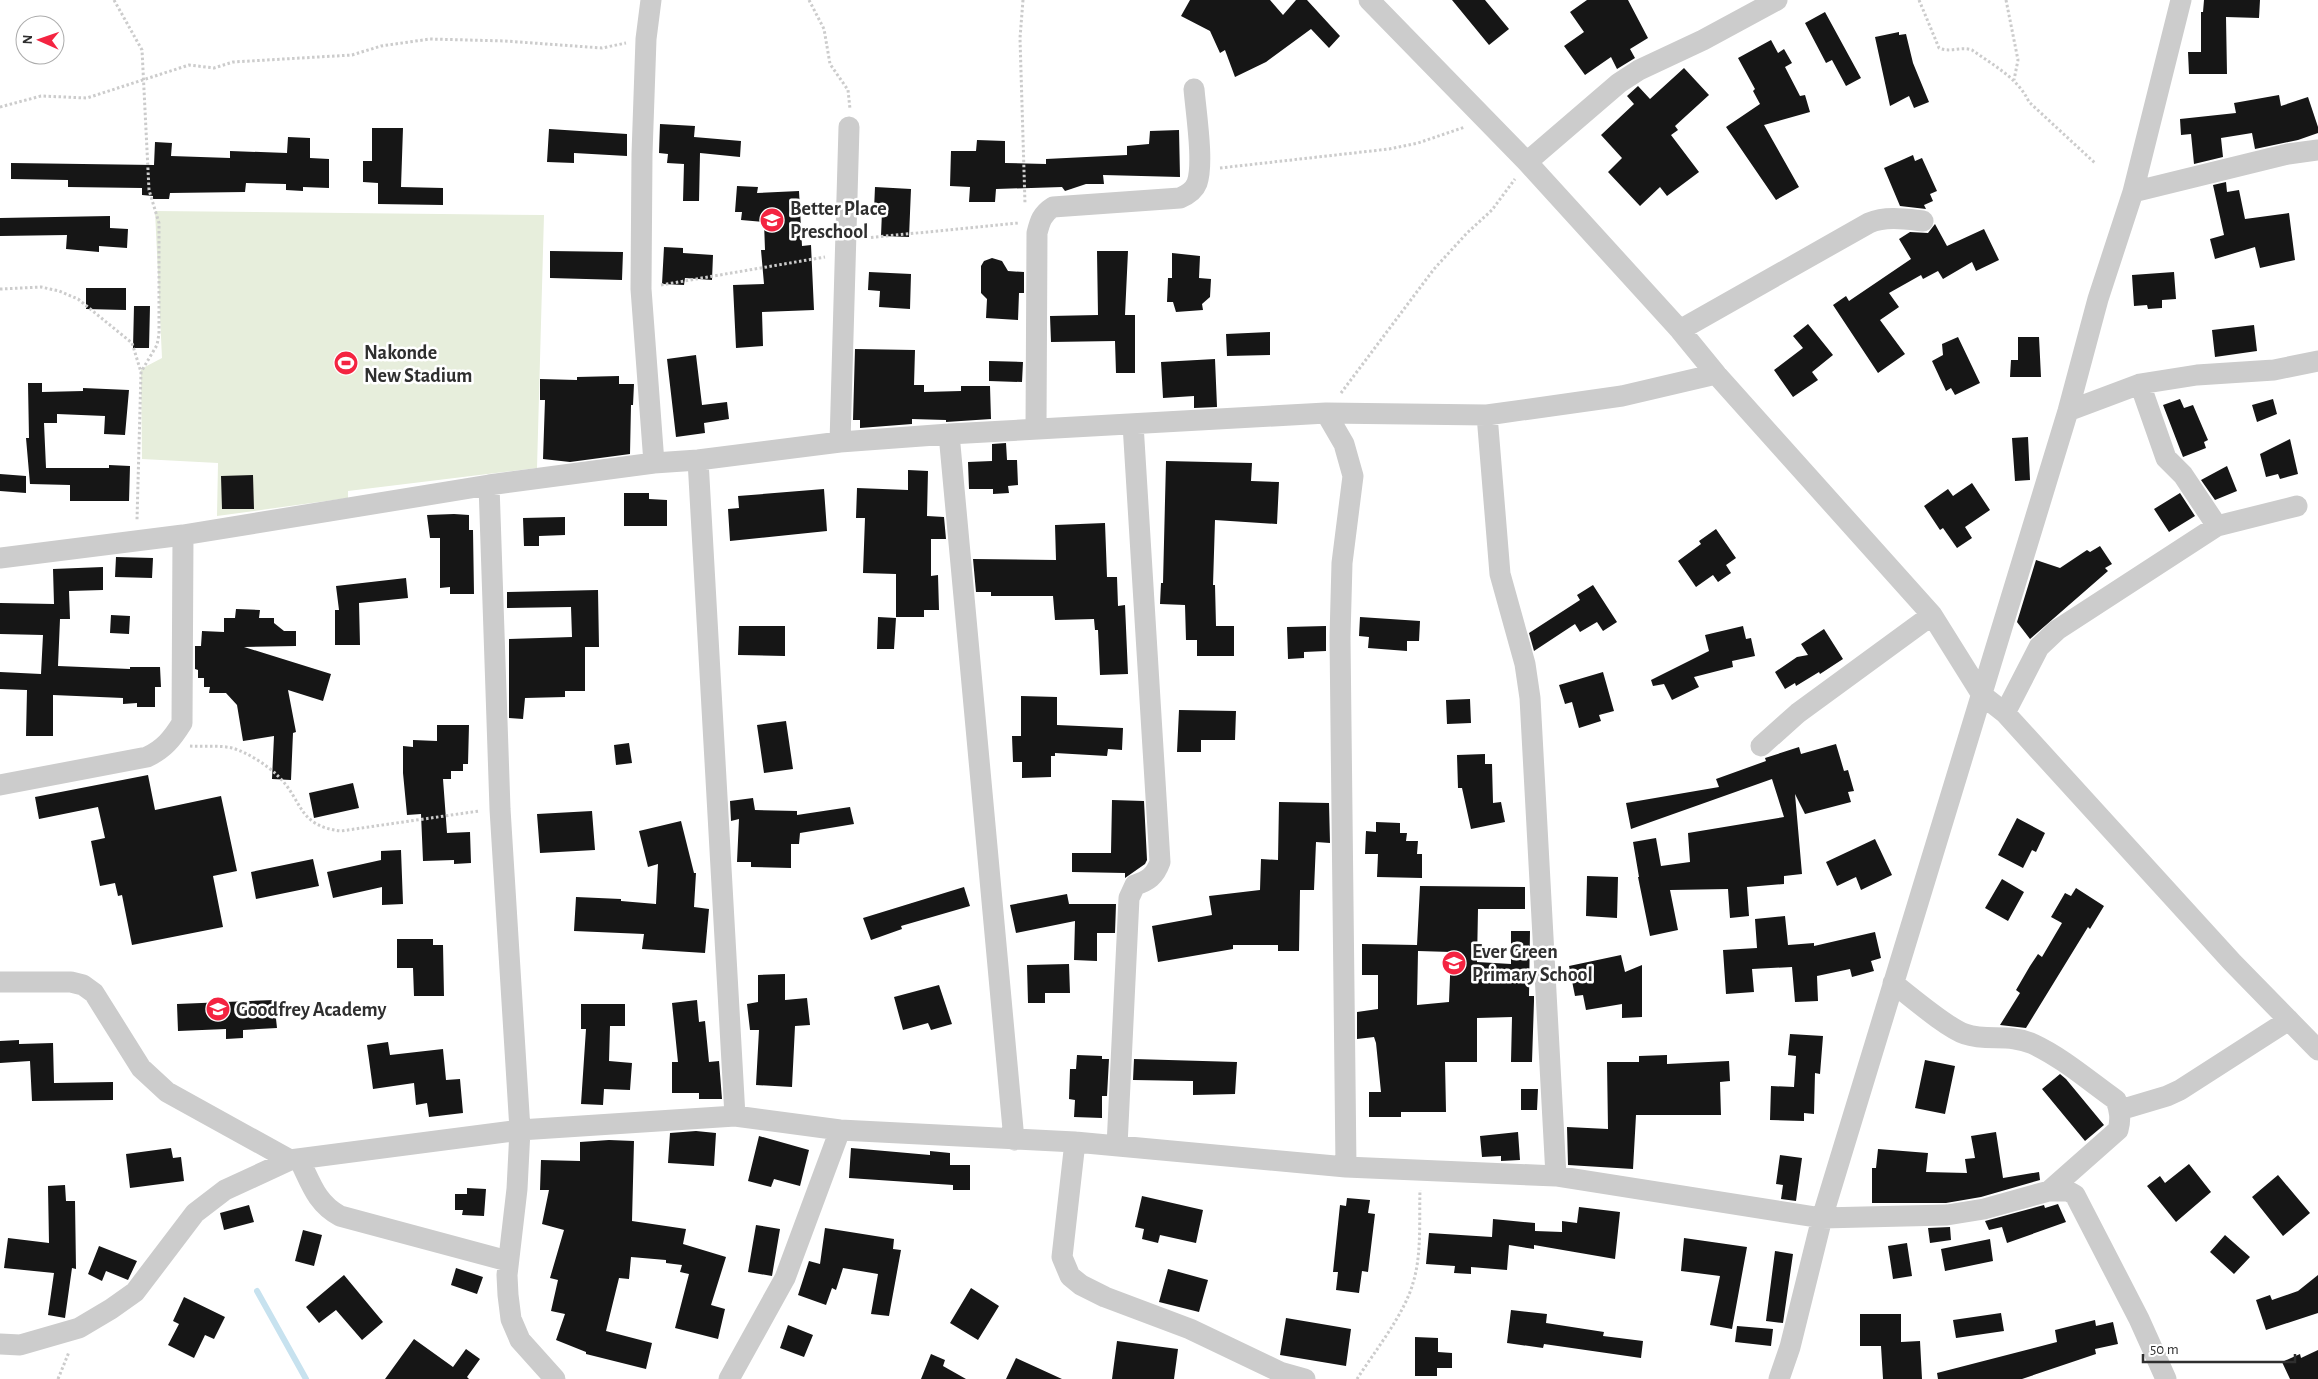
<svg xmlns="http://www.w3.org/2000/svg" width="2318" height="1379" viewBox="0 0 2318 1379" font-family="'Alegreya Sans',sans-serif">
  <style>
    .green { fill: #e7eedc }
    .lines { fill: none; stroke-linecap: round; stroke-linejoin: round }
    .stream { stroke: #c7e2ef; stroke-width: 6 }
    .building { fill: #161616; fill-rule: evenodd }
    .path { stroke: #ccc; stroke-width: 3; stroke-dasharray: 2.5 2.5; stroke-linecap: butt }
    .minor { stroke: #ccc; stroke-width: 21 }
    .labels { text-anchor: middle; stroke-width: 5; stroke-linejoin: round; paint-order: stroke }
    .poi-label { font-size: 20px; font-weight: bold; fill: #2f2f2f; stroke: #fff; text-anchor: start }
  </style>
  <rect width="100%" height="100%" fill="#fff"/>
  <path class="green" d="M155 211 544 215 537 468 348 491V498L217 516 218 463 142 459 141 369 162 358Z"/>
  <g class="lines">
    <path class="stream" d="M257 1291 306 1379"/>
  </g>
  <path class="building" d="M1190 0H1270L1283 15 1296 0H1307L1340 36 1329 48 1311 29 1266 62 1235 77 1225 50 1220 53 1210 31 1181 16Z
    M1452 0H1485L1509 29 1489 45Z
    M1587 0H1628L1648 38 1630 49 1635 58 1617 69 1611 57 1585 75 1564 46 1584 32 1570 12Z
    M2204 0H2260L2259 18 2226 17 2227 74H2189L2188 52H2201V12H2203Z
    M1825 12 1861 78 1846 86 1832 60 1826 63 1805 23Z
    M1899 32V35L1906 34 1913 63 1929 102 1914 108 1909 96 1890 106 1875 37Z
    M1771 40 1778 53 1784 49 1792 63 1785 67 1800 96 1805 95 1810 112 1764 125 1799 187 1776 200 1726 127 1760 104 1753 91 1755 89 1738 58Z
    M1684 68 1709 95 1675 126 1678 130 1671 135 1699 172 1667 196 1660 187 1640 206 1608 172 1622 158 1601 135 1634 104 1627 96 1638 86 1650 99Z
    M2279 95 2281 106 2308 97 2318 127V133L2298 140 2255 149 2252 133 2221 138 2223 157 2194 164 2191 134 2181 135 2180 119 2236 113 2234 103Z
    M660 124 695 126 694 137 741 141 740 157 700 153 699 201H683L684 164 667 163 668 154 659 153Z
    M372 128H403L401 187 443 188V205L378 204V183L363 182V161H372Z
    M549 129 627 134V156L574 153V163L547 162Z
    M1179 130 1180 177 1103 175 1104 184H1086L1065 191 1062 187 996 189 995 202H969L970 187 950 186 951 151H976L977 140 1005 141V163L1046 164V159L1127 155V146L1149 144 1150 131Z
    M288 137 310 138V158L329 159V188L303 187V191L286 190V184L246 183 245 192 170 193 169 199H153V196L142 195V188L68 187V180L11 179V163L154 165 155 142 172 143 171 156 230 158V151L287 153Z
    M1913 155 1915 161 1922 158 1937 191 1930 194 1933 201 1924 205 1926 209 1900 206 1884 168Z
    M2226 182 2227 192 2239 190 2245 219 2289 213 2295 260 2260 268 2255 247 2215 259 2210 239 2224 235 2213 185Z
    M737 186 758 187 757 193 799 191 802 246 811 245 814 310 762 312 763 346 736 348 733 285 764 284 761 250H765L764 222 741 220 742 212H735Z
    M875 187 911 189 909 237 881 236 882 211 874 210Z
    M110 216V228L128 229 127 248 99 246V252L66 249 67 235 0 236V218Z
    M1935 224 1947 246 1984 229 1999 260 1976 271 1972 262 1943 279 1938 271 1923 279 1921 275 1889 293 1899 307 1880 320 1905 354 1878 373 1833 305 1846 296 1849 301 1911 259 1899 239 1910 232 1928 233Z
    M664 247 683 248V253L713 255 712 280 685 278 684 285 662 284Z
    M550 251 623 252 622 280 550 278Z
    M1097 251H1128L1125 315H1135V373H1116L1115 341 1051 342 1050 316 1098 315Z
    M1172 253 1200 256 1199 278 1211 279 1210 297 1202 304 1203 310 1176 312 1173 302H1167L1168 278H1172Z
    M992 258 1002 261 1008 271 1024 272V293H1019L1018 320 986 318 987 299 981 293V266L984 261Z
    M869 272 911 274 910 309 879 307 880 291 868 290Z
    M2174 272 2176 299 2162 300V308L2148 309 2147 305 2134 306 2132 275Z
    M86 288H126V310L86 309Z
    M134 306H150L149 348H133Z
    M1808 324 1833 355 1812 372 1818 380 1793 397 1774 370 1803 348 1793 336Z
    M2254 325 2257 351 2215 357 2212 330Z
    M1270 332V355L1227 356 1226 334Z
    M1958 337 1980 383 1955 395 1951 388 1946 391 1932 361 1943 355 1942 344Z
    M2018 337H2039L2041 377H2010L2011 360H2018Z
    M855 349 915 350 914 385H924V392L961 391V386H990L991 419 946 422V420L912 419V424L860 428V420H853Z
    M696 355 702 405 727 402 729 419 704 423 705 433 676 437 667 359Z
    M1215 359 1217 407 1194 408V396L1163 398 1161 362Z
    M989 361 1023 362 1022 382 989 381Z
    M619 376V384H634L633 405H631L630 454 570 462 543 459 545 400H540V379L577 380V377Z
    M28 383H42V392L83 391V388L129 390 125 435 104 434 105 416 57 414V423H44L46 468H109V465L130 466 129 501H70V485L30 484 26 438H29Z
    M2180 399 2184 408 2193 405 2208 440 2204 442 2206 448 2183 457 2163 405Z
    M2273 399 2277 414 2257 422 2252 405Z
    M2028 437 2030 480 2015 481 2012 438Z
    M2290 439 2298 474 2280 479 2278 474 2266 477 2260 454Z
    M1006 443 1007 460H1017L1018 485 1008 486 1009 493 993 494V489H969L968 462 992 461V444Z
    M1166 461 1252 463 1251 481 1279 482 1277 524 1215 520 1213 585H1215L1216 626H1234V656H1197V640H1186L1185 605 1160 604 1161 583H1163Z
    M2227 466 2237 491 2215 500 2201 480Z
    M908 470 928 471 927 516 944 517 946 539H931V576L938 575 939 610H924V617H896V574L863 573 865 518H856L857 488 908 490Z
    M0 474 26 476V493L0 491Z
    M253 475 254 509H222L221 476Z
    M1972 483 1990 510 1965 527 1972 538 1957 548 1943 528 1940 530 1924 506 1948 489 1953 496Z
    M824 489 827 531 730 541 728 509 739 508 738 496Z
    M624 493H649V499L667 500V526H624Z
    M2180 493 2195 516 2169 532 2154 509Z
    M454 514 469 515V530H473L474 594H450V587L440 588V538H430L427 515Z
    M565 517V535L539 536V546H524L523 518Z
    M1105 523 1107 577H1117L1118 606 1125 605 1128 674 1100 675 1098 630H1095L1094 619 1055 620 1053 596H991V592H976L973 559 1056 560 1055 525Z
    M1716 529 1736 558 1726 565 1731 573 1718 582 1713 575 1696 587 1678 561 1701 544 1699 541Z
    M2100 546 2112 564 2105 568 2108 571 2030 639 2017 622 2036 560 2060 568 2087 550 2090 552Z
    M116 557 153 558 152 578 115 577Z
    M103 567V590L69 591 70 619H60L58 666 130 669V667H160L161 687H155V707H137V703L123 704V698L53 695V736H26L27 690 0 689V672L41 674 43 635 0 634V603L54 604 53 569Z
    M406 578 408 598 359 603 360 645H335V610H339L336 586Z
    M1593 585 1617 622 1603 631 1597 622 1580 632 1575 624 1534 651 1529 633 1580 600 1577 595Z
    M598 590 599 647H585V691H565V697L525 698 523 719 509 718V639L572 637 571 607 507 608V592Z
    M236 609 260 610 259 618H274V623L284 631H296V646L244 647 331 674 323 701 288 690 296 732 293 733 291 780 272 779 274 736 243 741 237 705 226 693H209L210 687H204V678H198V670L195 669V646H201L202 631 224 632V618H235Z
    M111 615 130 616 129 634 110 633Z
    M878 617 896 618 894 649H877Z
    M1360 617 1420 621 1419 641H1407V651L1368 648 1369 637 1359 636Z
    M739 626H785V656L738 655Z
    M1326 626V651L1304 652V658L1288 659 1287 627Z
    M1743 626 1746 639 1751 638 1755 656 1732 661 1733 667 1694 677 1699 687 1672 700 1664 684 1653 686 1651 680 1709 651 1705 635Z
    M1824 629 1843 659 1820 674 1819 672 1796 686 1795 683 1785 689 1775 672 1797 657 1808 655 1801 644Z
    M1603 672 1614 711 1599 715 1601 721 1579 728 1572 702 1565 704 1559 685Z
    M1021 696 1057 697V725L1123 728 1122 750 1108 749 1107 756 1055 753V756H1051V777L1022 778V762H1013L1012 736H1021Z
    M1470 699 1471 723 1447 724 1446 700Z
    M1179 710 1236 711 1235 740H1201V752H1177Z
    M786 721 793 769 764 773 757 725Z
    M437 725H469L468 764H463V771H451V779H443L447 833 470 832 471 863 454 864V860L423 861 421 814 407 815 403 773V746L413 747V740L437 741Z
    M629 743 632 763 616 765 614 745Z
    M1836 744 1844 771 1848 770 1854 791 1848 792 1851 802 1805 814 1795 794 1802 874 1784 876V884L1747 887 1749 916 1730 918 1728 889 1670 890 1678 930 1650 936 1638 877H1639L1633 842 1656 838 1661 866 1690 862 1688 833 1784 817 1772 779 1631 829 1626 803 1719 787 1716 779 1766 761 1765 758 1799 747 1801 754Z
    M1485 754V764H1492L1493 803 1501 802 1505 822 1471 829 1462 788H1458L1457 755Z
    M148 775 155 810 221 796 237 871 213 876 223 927 132 945 122 895 118 896 115 883 100 886 91 841 105 838 98 807 39 819 35 797Z
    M353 783 359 808 314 818 309 793Z
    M753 798 755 810 797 811V815L850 807 854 824 800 833 799 844H791V868L751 867V862H737L739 819 731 821 730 801Z
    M1112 800 1144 801 1147 860 1145 864 1125 878V873L1072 872V853H1111Z
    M1279 802 1329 803 1330 843 1316 842 1314 890H1300L1299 951H1278V945H1233V949L1158 962 1152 926 1212 915 1209 896 1260 890 1261 859 1278 860Z
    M592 811 595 850 540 853 537 814Z
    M2017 818 2045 833 2036 852 2032 850 2023 868 1998 855Z
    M681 821 694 873H696L694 907 709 909 705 953 642 949 644 934 574 931 576 897 621 899V901L656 904 658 864 648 867 639 831Z
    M1376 822 1400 823V833H1407L1406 841H1418L1417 854H1422V878L1377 877 1378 854H1365L1366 831 1376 832Z
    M1875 839 1892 875 1861 890 1856 877 1837 886 1826 862Z
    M401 850 403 904 382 905V887L333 898 327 872 381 860V851Z
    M313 859 319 886 256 899 251 872Z
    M1587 876 1618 877 1617 918 1586 916Z
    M2002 879 2024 892 2008 921 1985 908Z
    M1420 886 1525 887V909H1478L1477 962 1511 964V931H1530L1529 996H1534V1001L1532 1062H1511L1512 1017 1477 1018V1062H1445L1446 1112H1401V1117H1369V1092H1381L1376 1043 1374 1037 1357 1039V1012L1378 1009V975H1362V944L1417 945ZM1418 951 1451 952 1449 1002 1417 1005Z
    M964 887 970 906 901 926 902 929 871 940 863 918Z
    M2076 888 2104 906 2090 929 2088 927 2026 1028 2000 1025 2020 993 2016 990 2030 966 2038 954 2042 957 2062 923 2051 917 2065 893 2071 896Z
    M1067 894 1069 904H1116L1115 933H1097V961L1074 960 1075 921 1016 933 1010 905Z
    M1785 916 1788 945 1814 943V946L1875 932 1881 958 1871 961 1874 971 1852 977 1850 969 1817 976 1818 1001 1795 1002 1792 967 1752 969 1754 992 1726 994 1723 950 1757 948 1755 919Z
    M397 939H433V945H443L444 996H414L413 968H397Z
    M1621 955 1625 972 1642 965V1017L1622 1018V1004L1586 1010 1583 995 1575 996 1569 966Z
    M1069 964 1070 993H1045V1003H1028L1027 965Z
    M785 974V1000L807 998 810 1025 795 1026 792 1087 756 1085 759 1030H750L747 1004 758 1002V975Z
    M939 985 952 1024 931 1030 928 1023 903 1030 894 997Z
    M274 1000 277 1028 243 1030V1038L226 1039V1029L178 1031 177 1004Z
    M697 1000 699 1022 705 1021 709 1062 719 1061 722 1099H699V1093H672V1062H678L672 1003Z
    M581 1004H625V1026H610L609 1061 632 1063 630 1090 604 1089 603 1105 581 1104 586 1029H581Z
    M1790 1034 1823 1036 1820 1074 1815 1073 1814 1114 1804 1113V1121L1770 1120 1771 1086 1794 1087 1796 1056 1788 1055Z
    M19 1040V1044L53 1043 54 1083 113 1082V1100L32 1101 30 1061 0 1063V1041Z
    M388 1042 390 1055 443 1049 446 1080 460 1079 463 1113 429 1117 427 1103 416 1105 414 1083 373 1089 367 1045Z
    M1077 1055 1102 1056V1059H1109L1107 1096H1102V1118L1074 1117 1075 1100 1069 1099 1070 1069H1076Z
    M1667 1055V1064L1729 1061 1730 1081 1720 1082 1721 1115H1636L1633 1169 1568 1165 1567 1127 1608 1129 1607 1062H1639V1056Z
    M1134 1059 1237 1062 1235 1094 1193 1095V1081L1133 1080Z
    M1925 1060 1955 1066 1945 1114 1915 1108Z
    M2060 1074 2066 1079 2104 1125 2085 1141 2042 1089Z
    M1521 1089H1538L1537 1110H1521Z
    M696 1131 716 1133 714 1166 668 1163 670 1133Z
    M1518 1132 1520 1160 1501 1161V1156L1482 1157 1480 1136Z
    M1996 1132 2003 1178 2039 1172 2040 1180 1981 1197 1946 1203H1872V1168H1876L1878 1149 1928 1153 1926 1172 1967 1173 1965 1159 1975 1158 1971 1136Z
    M759 1136 809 1150 800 1186 774 1179 771 1187 748 1181Z
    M609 1140 634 1141 632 1221 686 1229 683 1244 726 1257 711 1305 725 1309 718 1339 675 1328 689 1274 680 1272 682 1265 666 1263V1260L631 1257 629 1279 619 1278 606 1331 652 1343 646 1369 586 1354V1352L556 1340 565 1314 551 1311 558 1280 550 1278 564 1230 542 1224 549 1190H540L541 1160 580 1161V1142Z
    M171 1148 173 1158 181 1157 184 1181 130 1188 126 1154Z
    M851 1148 930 1155V1151L950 1153V1165H970V1190H953V1185L849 1178Z
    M1780 1155 1802 1158 1796 1201 1781 1199 1783 1185 1776 1184Z
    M2189 1164 2211 1192 2176 1222 2147 1186 2160 1176 2165 1183Z
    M2278 1175 2310 1213 2283 1236 2252 1197Z
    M65 1185 66 1201H75L76 1269 72 1268 65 1318 48 1315 54 1273 4 1268 8 1238 49 1243 48 1186Z
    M467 1188 486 1189 484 1216 462 1215 463 1210H455V1194H467Z
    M1142 1196 1203 1210 1196 1243 1160 1235 1158 1243 1142 1239 1144 1229 1135 1227Z
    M1347 1198 1370 1200 1368 1213 1375 1214 1368 1272 1362 1271 1359 1293 1336 1290 1338 1272H1333L1340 1205 1346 1206Z
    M2058 1204 2066 1222 2007 1243 2002 1227 1989 1230 1985 1221 2044 1205 2045 1208Z
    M249 1205 254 1222 224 1230 220 1213Z
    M1579 1207 1620 1212 1615 1259 1534 1245V1249L1509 1245 1507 1270 1471 1267V1274L1454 1273 1455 1266 1426 1264 1429 1233 1492 1237 1493 1219 1535 1223V1231L1562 1232V1221L1577 1223Z
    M756 1225 780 1229 772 1276 748 1272Z
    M1950 1227 1951 1240 1930 1243 1928 1228Z
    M825 1228 894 1239 893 1249 901 1250 889 1316 871 1314 878 1274 843 1268 836 1290 832 1288 826 1305 798 1295 809 1261 820 1264Z
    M303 1230 322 1235 314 1266 295 1261Z
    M2225 1235 2250 1257 2234 1274 2210 1252Z
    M1684 1238 1747 1247 1732 1329 1710 1325 1720 1276 1681 1271Z
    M1990 1239 1993 1261 1945 1271 1941 1249Z
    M1907 1243 1912 1276 1893 1279 1888 1246Z
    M99 1246 137 1261 128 1280 106 1271 102 1281 88 1274Z
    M1775 1251 1793 1254 1783 1323 1766 1321Z
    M456 1268 483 1277 477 1294 451 1285Z
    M1168 1269 1208 1280 1199 1312 1159 1302Z
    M344 1275 383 1322 362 1340 336 1310 319 1323 306 1307Z
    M2318 1275V1313L2266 1330 2256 1300 2270 1295 2272 1300 2298 1291Z
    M971 1288 999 1306 978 1340 950 1323Z
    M184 1297 225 1317 214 1339 205 1335 194 1358 168 1345 179 1324 173 1321Z
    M1511 1310 1547 1314 1546 1323 1604 1332 1603 1336 1643 1341 1641 1358 1544 1344 1543 1348 1507 1343Z
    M2001 1313 2004 1331 1956 1338 1953 1320Z
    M1860 1314H1901V1342L1920 1341 1922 1379H1883L1881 1346H1860Z
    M1286 1318 1351 1329 1346 1366 1280 1355Z
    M2095 1320 2096 1326 2113 1322 2118 1344 2095 1349 2096 1354 2022 1379H1938L1937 1373 2057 1342 2055 1330Z
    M788 1325 813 1335 804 1357 780 1348Z
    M1737 1326 1773 1329 1771 1346 1735 1342Z
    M1415 1337 1438 1338V1352L1452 1353V1368H1437V1376H1415Z
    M414 1339 453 1367 466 1349 480 1359 467 1377 469 1379H385Z
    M1117 1341 1178 1349 1174 1379H1112Z
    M2318 1350V1379H2290L2282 1362 2300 1354 2301 1358Z
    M931 1354 945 1360 943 1366 966 1379H921Z
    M1016 1358 1062 1379H1006Z"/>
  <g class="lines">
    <path class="path" d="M114 0 142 50 149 190 159 223V334L157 345 141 372
      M809 0 824 29 830 64 848 90 850 109
      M1023 0 1020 38 1025 204
      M1919 0 1939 48C1950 53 1961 46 1972 50 1993 65 2018 78 2029 102L2096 164
      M2006 0 2018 60 2014 80
      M0 107 41 96 87 98 189 65 214 68 233 62 352 55 381 46 430 39 505 41 602 48 626 43
      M1220 168 1389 149 1418 143 1465 127
      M866 238 1019 223
      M661 285 825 257
      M0 289 41 287 59 291 78 299 132 343 141 372 137 520
      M1341 393 1434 269 1467 233 1492 210 1515 179
      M190 746C204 747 219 745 232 748 247 752 267 765 278 776 303 800 297 826 341 831L479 811
      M58 1379 69 1352
      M1357 1379C1375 1351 1405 1313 1413 1283 1422 1254 1419 1220 1420 1190"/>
    <path class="minor" d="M651 0 646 39 642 154 641 289 654 463
      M1369 0 1527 162 1680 330 1716 374 1932 615 1982 695 2005 713 2232 962 2318 1050
      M1527 162 1619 83 1639 70 1703 40 1777 0
      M2133 192 2288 154 2318 150
      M1680 330 1869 223C1886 216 1905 219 1923 221
      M2140 384 2166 458 2183 475 2217 526
      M2068 411 2140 384 2197 375 2274 370 2318 361
      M1326 413 1344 444 1353 476 1342 563 1340 637 1346 1167
      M1487 415 1500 574 1525 664 1530 698 1556 1176
      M1036 429 1037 233C1040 221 1042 214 1053 207L1180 198C1187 195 1194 191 1197 183 1204 163 1196 113 1194 89
      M949 434 1014 1140
      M840 442 849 127
      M698 460 735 1116
      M489 485 500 809 520 1130 517 1189 507 1275 508 1295 511 1319 520 1340 555 1379
      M0 558 183 535 489 485 654 463 698 460 840 442 949 434 1326 413 1487 415 1622 396 1716 374
      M2005 713 2039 647 2057 630 2217 526 2297 506
      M1761 746 1798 713 1932 615
      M0 785 147 757C164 749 172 739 182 723L183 535
      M0 982H71L83 985 94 993 141 1068 167 1092 290 1160
      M1893 983C1910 996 1947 1028 1965 1034 1988 1042 2008 1033 2033 1044 2063 1058 2089 1081 2116 1100 2120 1111 2121 1119 2118 1130L2049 1191
      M2120 1110 2167 1096 2180 1090 2289 1020
      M1075 1142 1062 1257 1070 1276 1081 1285 1105 1297 1190 1329 1280 1372 1305 1379
      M1117 1146 1129 898 1135 885C1148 881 1155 876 1160 862L1133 424
      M299 1159C311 1183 316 1203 340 1216L508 1261
      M0 1344 20 1345 79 1328 111 1309 135 1292 195 1213 225 1190 290 1160 520 1130 735 1116 840 1130 1075 1142 1346 1167 1556 1176 1822 1218 1947 1215 1984 1209 2049 1191H2068L2075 1195 2139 1319 2166 1379
      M729 1379 785 1278 840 1130
      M1779 1379 1790 1347 1822 1218 2068 411 2098 299 2133 192 2181 0"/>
  </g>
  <defs>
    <symbol id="school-disc" viewBox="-11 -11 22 22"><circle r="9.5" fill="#f42441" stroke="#fff"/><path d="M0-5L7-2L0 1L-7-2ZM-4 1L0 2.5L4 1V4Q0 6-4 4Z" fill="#fff"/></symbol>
    <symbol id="stadium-disc" viewBox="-11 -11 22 22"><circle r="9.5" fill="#f42441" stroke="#fff"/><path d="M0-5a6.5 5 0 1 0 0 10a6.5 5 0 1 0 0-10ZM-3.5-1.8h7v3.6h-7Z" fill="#fff"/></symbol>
  </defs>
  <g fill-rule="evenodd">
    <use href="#school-disc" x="758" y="206" width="28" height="28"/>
    <use href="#stadium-disc" x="332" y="349" width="28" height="28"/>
    <use href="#school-disc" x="1440" y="949" width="28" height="28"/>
    <use href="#school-disc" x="204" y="995" width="28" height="28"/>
  </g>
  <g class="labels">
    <g class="poi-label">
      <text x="790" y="215">Better Place<tspan x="790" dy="23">Preschool</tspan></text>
      <text x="364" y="359">Nakonde<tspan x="364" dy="23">New Stadium</tspan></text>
      <text x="1472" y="958">Ever Green<tspan x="1472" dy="23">Primary School</tspan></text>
      <text x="236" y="1016">Goodfrey Academy</text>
    </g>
  </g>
  <g transform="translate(40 40) rotate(272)"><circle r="24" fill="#ffffff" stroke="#acacac"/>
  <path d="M0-4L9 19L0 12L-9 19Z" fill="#f42441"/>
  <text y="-8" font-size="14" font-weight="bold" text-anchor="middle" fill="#2f2f2f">N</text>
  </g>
  <path d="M2143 1354v8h152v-8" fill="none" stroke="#2f2f2f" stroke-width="2.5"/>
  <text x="2150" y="1354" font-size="15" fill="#2f2f2f" stroke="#ffffff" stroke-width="4" paint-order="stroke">50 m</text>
</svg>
